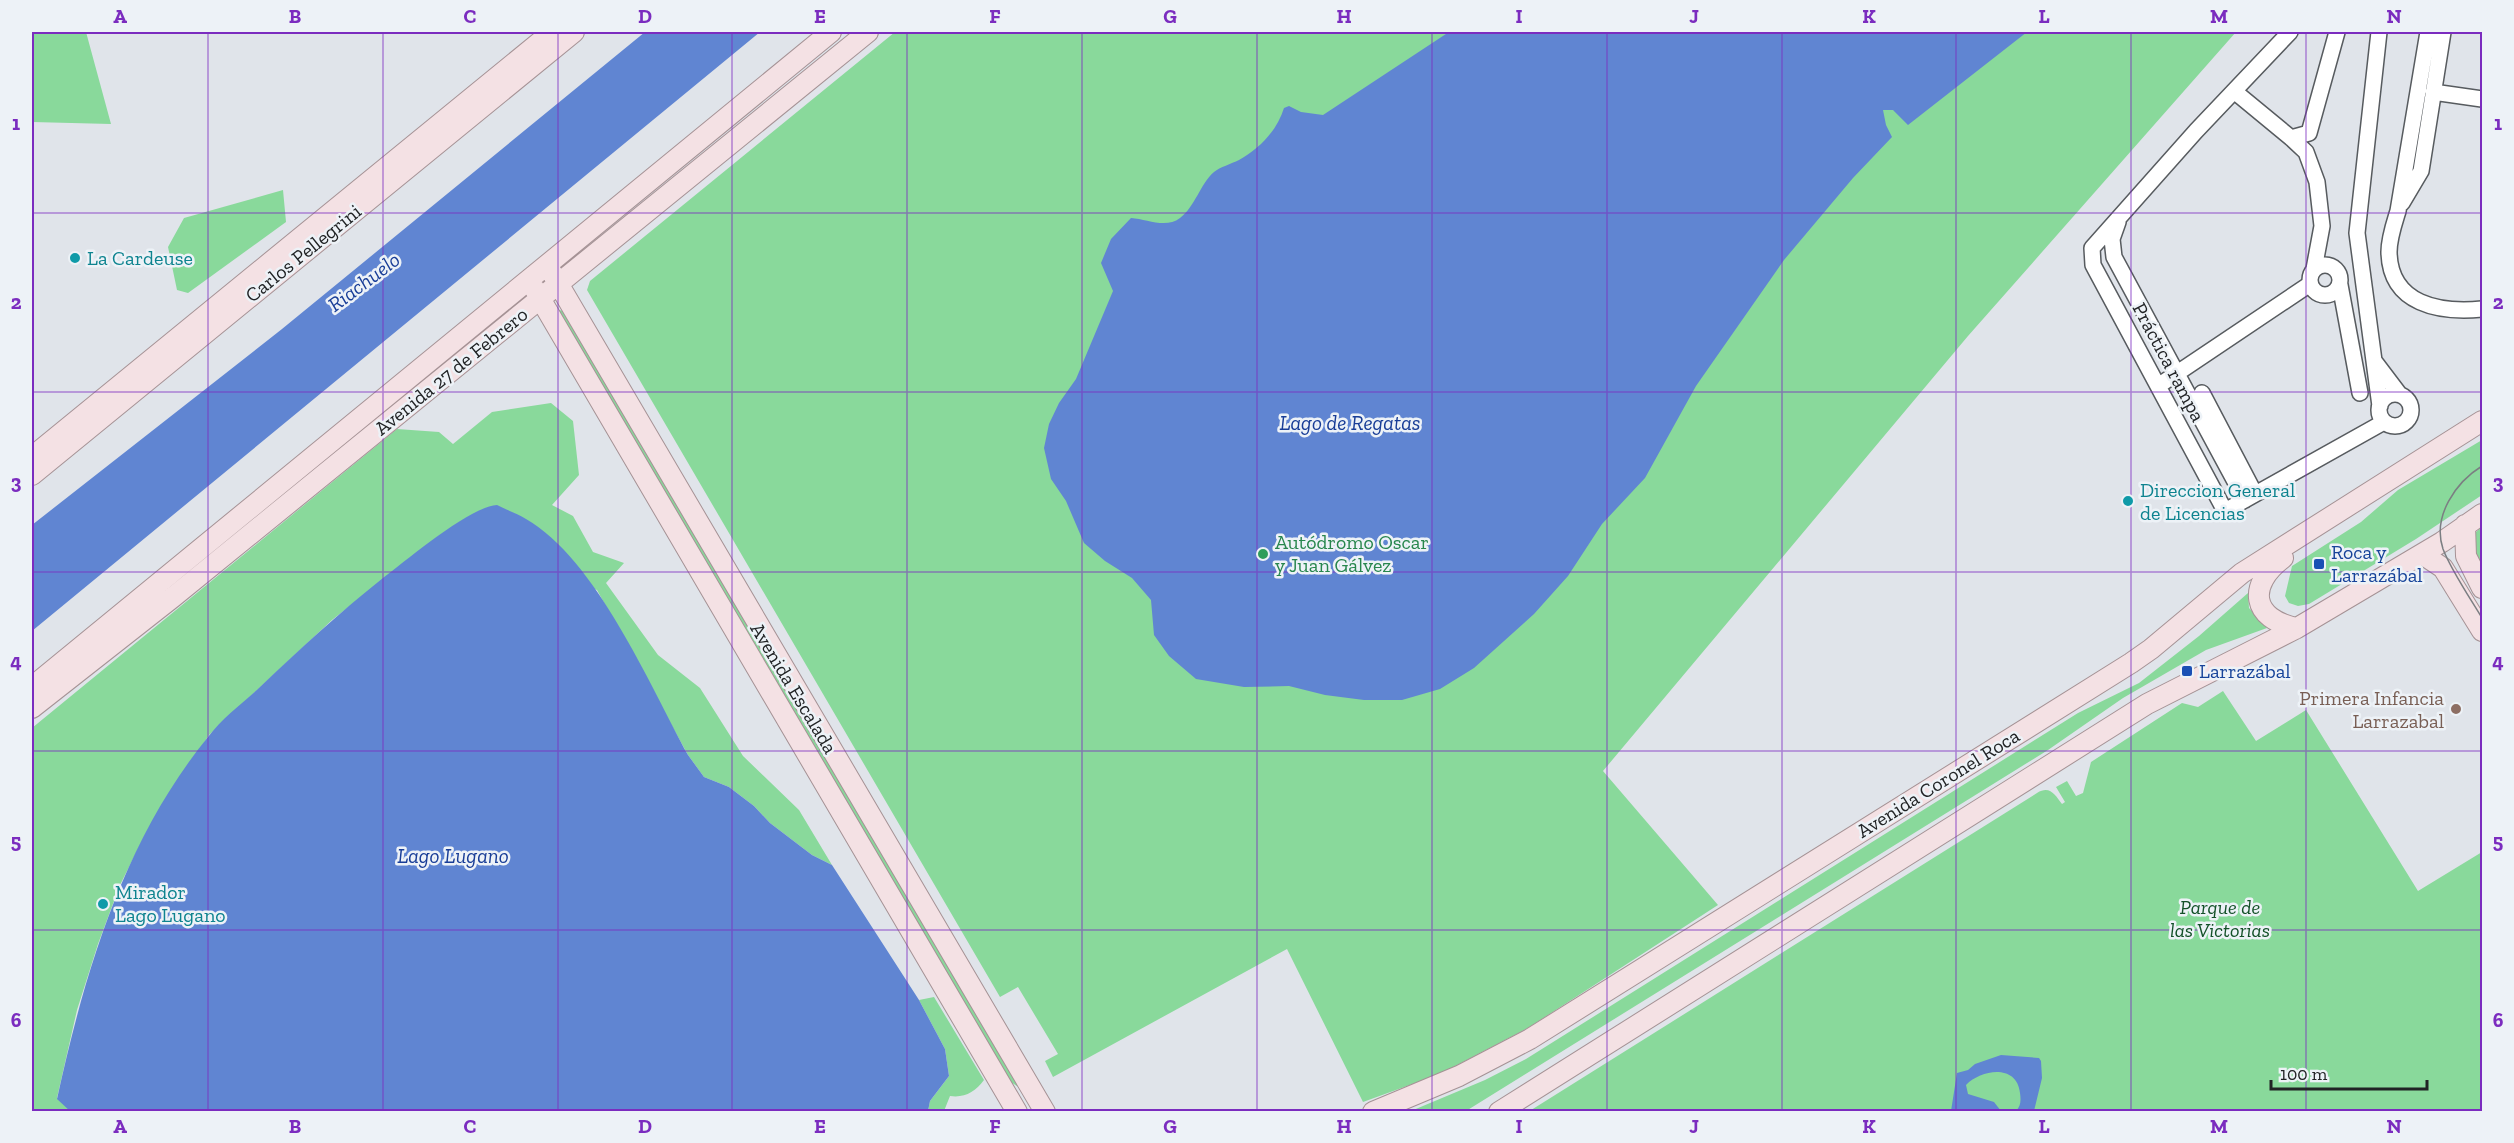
<svg xmlns="http://www.w3.org/2000/svg" width="2514" height="1143" viewBox="0 0 2514 1143" font-family="'Zilla Slab',serif">
  <style>
    .green { fill: #89d99b }
    .water { fill: #6085d2 }
    .lines { fill: none; stroke-linecap: round; stroke-linejoin: round }
    .minor-casing { stroke: #575b5f; stroke-width: 18 }
    .major-casing { stroke: #a59295; stroke-width: 22 }
    .minor { stroke: #fff; stroke-width: 15 }
    .major { stroke: #f4e1e4; stroke-width: 20 }
    .tram { stroke: #7b7e82; stroke-width: 1.5 }
    .grid { fill: none; stroke: #7b2cbf; stroke-width: 1.5; stroke-opacity: 0.55 }
    .culture-dot { fill: #0f9aa8; stroke: #edf2f7; stroke-width: 2 }
    .leisure-dot { fill: #2e9e5b; stroke: #edf2f7; stroke-width: 2 }
    .transit-dot { fill: #1a4fb4; stroke: #edf2f7; stroke-width: 2 }
    .education-dot { fill: #8d6e63; stroke: #edf2f7; stroke-width: 2 }
    .labels { text-anchor: middle; stroke-width: 5; stroke-linejoin: round; paint-order: stroke }
    .street-label { font-size: 20px; fill: #212325; stroke: #edf2f7 }
    .culture-label { font-size: 20px; fill: #0d838f; stroke: #edf2f7; text-anchor: start }
    .leisure-label { font-size: 20px; fill: #27864d; stroke: #edf2f7; text-anchor: start }
    .transit-label { font-size: 20px; fill: #164399; stroke: #edf2f7; text-anchor: start }
    .education-label { font-size: 20px; fill: #785e54; stroke: #edf2f7; text-anchor: end }
    .park-label { font-size: 20px; font-style: italic; fill: #135128; stroke: #edf2f7 }
    .water-label { font-size: 21px; font-style: italic; fill: #183d97; stroke: #edf2f7 }
    .neatline { fill: none; stroke: #7b2cbf; stroke-width: 2 }
    .grid-label { font-size: 20px; text-anchor: middle; font-weight: bold; fill: #7b2cbf }
  </style>
  <rect width="100%" height="100%" fill="#e0e4ea"/>
  <path class="green" d="M32 32H86L111 124 32 122Z
    M895 32H2236L1968 336 1603 771 1718 905 1528 1028 1440 1074 1363 1102 1287 949 1053 1077 1045 1061 1058 1054 1018 987 1000 997 587 290 590 281Z
    M283 190 286 222 188 293 177 290 168 247 184 218Z
    M559 310 564 311 1020 1088 1008 1080 557 314Z
    M551 403 573 421 579 475 552 505 573 516 593 552 624 563 606 583 658 655 700 688 743 756 799 810 832 865 812 855 770 823 754 806 729 787 704 777 688 755 597 590 440 535 332 620 209 735 145 835 120 885 98 944 77 1010 57 1098 71 1111 32 1112V728L397 429 439 432 453 444 492 412Z
    M2482 440V495L2416 539 2309 604 2298 606 2289 603 2285 596 2292 566 2361 522 2398 490Z
    M2482 527V572L2469 552 2476 532Z
    M2248 593 2249 608 2267 628 2206 650 2123 698 2048 750 1466 1111H1411L1485 1080 1526 1059 2078 713 2139 683 2199 636Z
    M2223 691 2256 741 2306 710 2418 891 2482 852V1111L1528 1112 2037 793C2050 785 2055 795 2062 804L2065 802 2056 787 2067 781 2076 796 2083 793 2091 762 2182 703 2198 707Z
    M934 997 984 1080C975 1092 965 1098 950 1096L944 1111H928L930 1101 949 1076 945 1049 919 1000Z"/>
  <path class="water" d="M645 32H760L32 631V525L282 329Z
    M1449 32H2027L1908 125 1893 110H1883L1886 125 1892 137 1853 178 1784 260 1696 386 1645 478 1602 524 1568 576 1534 614 1474 668 1440 689 1402 700H1364L1325 695 1289 686 1244 687 1196 679 1169 656 1154 635 1151 600 1132 578 1105 561 1084 543 1066 501 1051 479 1044 448 1049 424 1059 403 1076 379 1113 291 1101 263 1111 239 1131 218C1147 219 1166 229 1180 218 1195 207 1200 184 1214 172 1220 167 1231 164 1239 160 1259 149 1277 131 1284 108L1289 106 1301 112 1323 115Z
    M497 505C506 510 517 513 526 519 596 559 649 684 688 755L704 777 729 787 754 806 770 823 812 855 832 865 919 1000 945 1049 949 1076 930 1101 928 1111 71 1112 57 1099C85 971 124 840 208 737 222 718 243 703 260 687 300 649 340 612 383 578 407 560 469 507 497 505Z
    M2001 1055 2039 1058 2041 1061 2042 1078 2034 1111H2016C2021 1106 2021 1100 2020 1093 2017 1064 1982 1069 1966 1085L1968 1094 1994 1102 2001 1111H1951L1957 1073 1968 1070 1975 1064Z"/>
  <g class="lines">
    <defs>
      <path id="minor" d="M2290 32 2196 131 2092 248 2093 265 2225 511 2384 422
        M2379 32 2357 233 2380 406
        M2428 32 2398 211C2394 224 2389 238 2389 252 2390 305 2440 313 2482 309
        M2234 91 2291 138 2309 133 2337 32
        M2433 92 2482 99
        M2291 138 2306 152 2317 182 2322 226 2314 269
        M2402 203 2421 171 2443 32
        M2118 222 2112 239 2114 257 2245 500
        M2310 280a15 15 0 1 1 30 0a15 15 0 1 1-30 0Z
        M2340 285 2360 393
        M2375 362 2400 395
        M2158 386 2310 284
        M2202 393 2255 494
        M2379 410a16 16 0 1 1 32 0a16 16 0 1 1-32 0Z"/>
      <path id="major" d="M552 273 1045 1112
        M534 288 1017 1112
        M32 457 546 37
        M32 475 574 32
        M2465 525 2466 556 2482 588
        M2422 554 2443 568 2482 631
        M2283 558C2247 585 2251 619 2297 628
        M32 687 831 32
        M32 708 172 598 868 32
        M1373 1112 1459 1076 1530 1039 2131 663 2151 649 2242 573 2482 421
        M1499 1112 2147 704 2297 628 2442 542 2482 514"/>
    </defs>
    <use href="#minor" class="minor-casing"/>
    <use href="#major" class="major-casing"/>
    <use href="#minor" class="minor"/>
    <use href="#major" class="major"/>
    <path class="tram" d="M2482 466C2456 482 2432 516 2443 549 2451 570 2470 598 2482 618"/>
  </g>
  <path class="grid" d="M208 32V1112M383 32V1112M558 32V1112M732 32V1112M907 32V1112M1082 32V1112M1257 32V1112M1432 32V1112M1607 32V1112M1782 32V1112M1956 32V1112M2131 32V1112M2306 32V1112M32 213H2482M32 392H2482M32 572H2482M32 751H2482M32 930H2482"/>
  <g class="culture-dot">
    <circle cx="75" cy="258" r="6"/>
    <circle cx="2128" cy="501" r="6"/>
    <circle cx="103" cy="904" r="6"/>
  </g>
  <circle class="leisure-dot" cx="1263" cy="554" r="6"/>
  <g class="transit-dot">
    <rect x="2313" y="558" width="12" height="12" rx="3"/>
    <rect x="2181" y="665" width="12" height="12" rx="3"/>
  </g>
  <circle class="education-dot" cx="2456" cy="709" r="6"/>
  <g class="labels">
    <g class="street-label">
      <text transform="translate(303 253) rotate(-39)" y="7">Carlos Pellegrini</text>
      <text transform="translate(2169 362) rotate(62)" y="7">Práctica rampa</text>
      <text transform="translate(451 371) rotate(-39)" y="7">Avenida 27 de Febrero</text>
      <text transform="translate(794 688) rotate(59)" y="7">Avenida Escalada</text>
      <text transform="translate(1938 783) rotate(-32)" y="7">Avenida Coronel Roca</text>
    </g>
    <g class="culture-label">
      <text x="87" y="265">La Cardeuse</text>
      <text x="2140" y="497">Direccion General<tspan x="2140" dy="23">de Licencias</tspan></text>
      <text x="115" y="899">Mirador<tspan x="115" dy="23">Lago Lugano</tspan></text>
    </g>
    <g class="leisure-label">
      <text x="1275" y="549">Autódromo Oscar<tspan x="1275" dy="23">y Juan Gálvez</tspan></text>
    </g>
    <g class="transit-label">
      <text x="2331" y="559">Roca y<tspan x="2331" dy="23">Larrazábal</tspan></text>
      <text x="2199" y="678">Larrazábal</text>
    </g>
    <g class="education-label">
      <text x="2444" y="705">Primera Infancia<tspan x="2444" dy="23">Larrazabal</tspan></text>
    </g>
    <g class="park-label">
      <text x="2220" y="914">Parque de<tspan x="2220" dy="23">las Victorias</tspan></text>
    </g>
    <g class="water-label">
      <text transform="translate(364 282) rotate(-37)" y="7">Riachuelo</text>
      <text x="1350" y="430">Lago de Regatas</text>
      <text x="453" y="863">Lago Lugano</text>
    </g>
  </g>
  <rect width="2514" height="1143" fill="none" stroke="#edf2f7" stroke-width="66"/>
  <path d="M2271 1080v9h156v-9" fill="none" stroke="#212325" stroke-width="3"/>
  <text x="2280" y="1080" font-size="18" fill="#212325" stroke="#edf2f7" stroke-width="4.5" paint-order="stroke">100 m</text>
  <rect x="33" y="33" width="2448" height="1077" class="neatline"/>
  <g class="grid-label">
    <text x="120" y="23">A</text>
    <text x="295" y="23">B</text>
    <text x="470" y="23">C</text>
    <text x="645" y="23">D</text>
    <text x="820" y="23">E</text>
    <text x="995" y="23">F</text>
    <text x="1170" y="23">G</text>
    <text x="1344" y="23">H</text>
    <text x="1519" y="23">I</text>
    <text x="1694" y="23">J</text>
    <text x="1869" y="23">K</text>
    <text x="2044" y="23">L</text>
    <text x="2219" y="23">M</text>
    <text x="2394" y="23">N</text>
    <text x="16" y="130">1</text>
    <text x="2498" y="130">1</text>
    <text x="16" y="309">2</text>
    <text x="2498" y="309">2</text>
    <text x="16" y="489">3</text>
    <text x="2498" y="489">3</text>
    <text x="16" y="668">4</text>
    <text x="2498" y="668">4</text>
    <text x="16" y="848">5</text>
    <text x="2498" y="848">5</text>
    <text x="16" y="1027">6</text>
    <text x="2498" y="1027">6</text>
    <text x="120" y="1133">A</text>
    <text x="295" y="1133">B</text>
    <text x="470" y="1133">C</text>
    <text x="645" y="1133">D</text>
    <text x="820" y="1133">E</text>
    <text x="995" y="1133">F</text>
    <text x="1170" y="1133">G</text>
    <text x="1344" y="1133">H</text>
    <text x="1519" y="1133">I</text>
    <text x="1694" y="1133">J</text>
    <text x="1869" y="1133">K</text>
    <text x="2044" y="1133">L</text>
    <text x="2219" y="1133">M</text>
    <text x="2394" y="1133">N</text>
  </g>
</svg>
